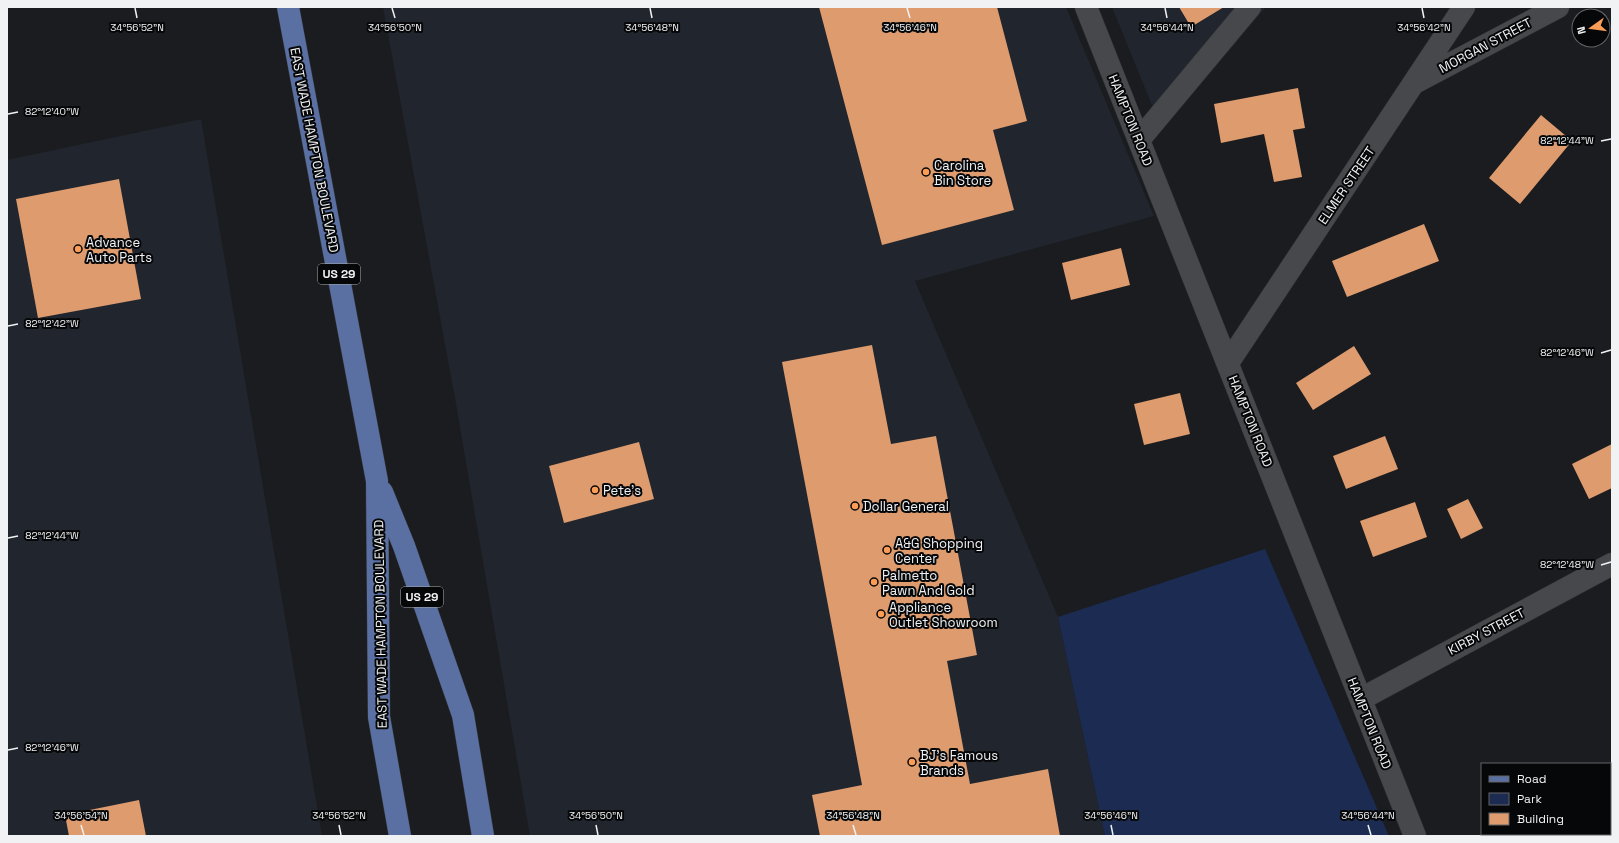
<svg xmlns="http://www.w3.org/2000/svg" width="1619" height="843" viewBox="0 0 1619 843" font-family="'Space Grotesk',sans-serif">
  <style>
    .built { fill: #21252d }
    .green { fill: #1c2b52 }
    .building { fill: #dd9b6e }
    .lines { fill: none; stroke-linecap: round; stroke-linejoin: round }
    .minor-casing { stroke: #353638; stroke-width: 23 }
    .major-casing { stroke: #353638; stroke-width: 23 }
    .minor { stroke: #46484c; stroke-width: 22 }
    .major { stroke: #5a6fa2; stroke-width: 22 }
    .ticks { fill: none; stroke: #f1f2f4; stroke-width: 1.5 }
    .poi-dot { fill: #fd9d55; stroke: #060708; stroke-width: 1.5 }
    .labels { text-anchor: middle; stroke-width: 4; stroke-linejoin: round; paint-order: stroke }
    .shield { fill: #060708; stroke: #aaacad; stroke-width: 1 }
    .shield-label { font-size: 12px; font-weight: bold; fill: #f1f2f4 }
    .street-label { font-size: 13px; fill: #f1f2f4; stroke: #060708 }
    .poi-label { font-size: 13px; fill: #f1f2f4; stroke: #060708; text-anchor: start }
    .ticks-label { font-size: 10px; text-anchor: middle; fill: #f1f2f4; stroke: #060708; stroke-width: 4; stroke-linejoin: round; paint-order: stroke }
  </style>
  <rect width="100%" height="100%" fill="#1b1c20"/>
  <path class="built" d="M383 7H1066L1154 216 915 281 1058 617 1105 836H530L456 404Z
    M1112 7H1266L1162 130Z
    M201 119 322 836H7V160Z"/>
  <path class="green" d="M1265 549 1389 836H1105L1058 617Z"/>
  <path class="building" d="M819 7H997L1027 121 993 130 1014 210 882 245Z
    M1179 7H1224L1191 27Z
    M1298 88 1305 128 1293 130 1302 177 1274 182 1264 134 1221 143 1214 104Z
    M1541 115 1572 141 1520 204 1489 178Z
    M119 179 141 299 38 318 16 199Z
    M1424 224 1439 261 1347 297 1332 261Z
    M1121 248 1130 285 1071 300 1062 263Z
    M872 345 891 444 936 436 977 655 947 661 970 784 1048 769 1060 836H820L812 795 862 785 782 362Z
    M1354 346 1371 374 1313 410 1296 383Z
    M1180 393 1190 434 1144 445 1134 404Z
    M1385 436 1398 469 1346 489 1333 456Z
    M639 442 654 499 564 523 549 466Z
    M1612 444V488L1589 499 1572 464Z
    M1468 499 1483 528 1461 539 1447 509Z
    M1415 502 1427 537 1373 557 1360 521Z
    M139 800 146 836H69L65 815Z"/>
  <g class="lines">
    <defs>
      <path id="minor" d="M1086 7 1415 836
        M1416 82 1558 7
        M1139 140 1250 7
        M1228 363 1464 7
        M1361 699 1612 564"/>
      <path id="major" d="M288 7 377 481 379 717 400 836
        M382 492 404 546 463 715 483 836"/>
    </defs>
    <use href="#minor" class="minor-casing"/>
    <use href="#major" class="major-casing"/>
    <use href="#minor" class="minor"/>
    <use href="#major" class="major"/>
  </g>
  <path class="ticks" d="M135 8 137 18M392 8 395 18M650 8 652 18M907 8 910 18M1165 8 1167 18M1422 8 1424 18M8 114 18 112M1601 141 1611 139M8 326 18 324M1601 353 1611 350M8 538 18 536M1601 565 1611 562M8 750 18 748M81 825 84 835M339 825 341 835M596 825 598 835M853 825 856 835M1111 825 1113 835M1368 825 1371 835"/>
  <g class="poi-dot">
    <circle cx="926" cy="172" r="4"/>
    <circle cx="78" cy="249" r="4"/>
    <circle cx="595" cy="490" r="4"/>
    <circle cx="855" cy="506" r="4"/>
    <circle cx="887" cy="550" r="4"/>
    <circle cx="874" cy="582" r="4"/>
    <circle cx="881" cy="614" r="4"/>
    <circle cx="912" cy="762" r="4"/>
  </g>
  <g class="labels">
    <g class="shield">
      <rect x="318" y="264" width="42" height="20" rx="3"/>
      <rect x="401" y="587" width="42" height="20" rx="3"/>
    </g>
    <g class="shield-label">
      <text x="339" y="278">US 29</text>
      <text x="422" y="601">US 29</text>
    </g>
    <g class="street-label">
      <text transform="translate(1485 45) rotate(-28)" y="5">MORGAN STREET</text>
      <text transform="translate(1131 120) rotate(68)" y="5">HAMPTON ROAD</text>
      <text transform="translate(315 150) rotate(79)" y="5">EAST WADE HAMPTON BOULEVARD</text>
      <text transform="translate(1346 185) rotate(-56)" y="5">ELMER STREET</text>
      <text transform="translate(1251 421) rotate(68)" y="5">HAMPTON ROAD</text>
      <text transform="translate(380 624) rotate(-91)" y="5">EAST WADE HAMPTON BOULEVARD</text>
      <text transform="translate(1486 631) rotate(-28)" y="5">KIRBY STREET</text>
      <text transform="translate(1370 723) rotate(68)" y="5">HAMPTON ROAD</text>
    </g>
    <g class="poi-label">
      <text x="934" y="170">Carolina<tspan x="934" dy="15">Bin Store</tspan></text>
      <text x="86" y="247">Advance<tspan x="86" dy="15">Auto Parts</tspan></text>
      <text x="603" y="495">Pete's</text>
      <text x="863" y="511">Dollar General</text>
      <text x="895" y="548">A&amp;G Shopping<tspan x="895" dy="15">Center</tspan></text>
      <text x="882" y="580">Palmetto<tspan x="882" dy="15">Pawn And Gold</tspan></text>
      <text x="889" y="612">Appliance<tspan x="889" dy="15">Outlet Showroom</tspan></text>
      <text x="920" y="760">BJ's Famous<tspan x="920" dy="15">Brands</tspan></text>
    </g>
  </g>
  <g class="ticks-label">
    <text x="652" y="31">34°56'48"N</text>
    <text x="910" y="31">34°56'46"N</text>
    <text x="1167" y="31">34°56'44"N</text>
    <text x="1424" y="31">34°56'42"N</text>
    <text x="137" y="31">34°56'52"N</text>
    <text x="395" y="31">34°56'50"N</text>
    <text x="52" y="115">82°12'40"W</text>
    <text x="1567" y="144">82°12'44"W</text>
    <text x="52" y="327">82°12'42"W</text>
    <text x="1567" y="356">82°12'46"W</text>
    <text x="52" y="539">82°12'44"W</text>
    <text x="1567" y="568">82°12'48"W</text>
    <text x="52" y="751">82°12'46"W</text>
    <text x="81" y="819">34°56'54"N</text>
    <text x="339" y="819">34°56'52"N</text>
    <text x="596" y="819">34°56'50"N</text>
    <text x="853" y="819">34°56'48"N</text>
    <text x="1111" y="819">34°56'46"N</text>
    <text x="1368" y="819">34°56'44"N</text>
  </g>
  <rect width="1619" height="843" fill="none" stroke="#f1f2f4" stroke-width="16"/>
  <rect x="1481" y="763" width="130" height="72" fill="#060708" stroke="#646566"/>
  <rect x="1489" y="776" width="20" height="6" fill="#5a6fa2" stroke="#646566"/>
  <text x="1517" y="783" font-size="12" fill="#f1f2f4">Road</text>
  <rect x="1489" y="793" width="20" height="12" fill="#1c2b52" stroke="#646566"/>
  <text x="1517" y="803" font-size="12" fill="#f1f2f4">Park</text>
  <rect x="1489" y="813" width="20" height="12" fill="#dd9b6e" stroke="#646566"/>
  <text x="1517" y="823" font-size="12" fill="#f1f2f4">Building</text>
  <g transform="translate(1591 28) rotate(256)"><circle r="19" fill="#060708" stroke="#646566"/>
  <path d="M0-3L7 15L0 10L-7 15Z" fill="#fd9d55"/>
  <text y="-6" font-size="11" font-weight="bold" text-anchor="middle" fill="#f1f2f4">N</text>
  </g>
</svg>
